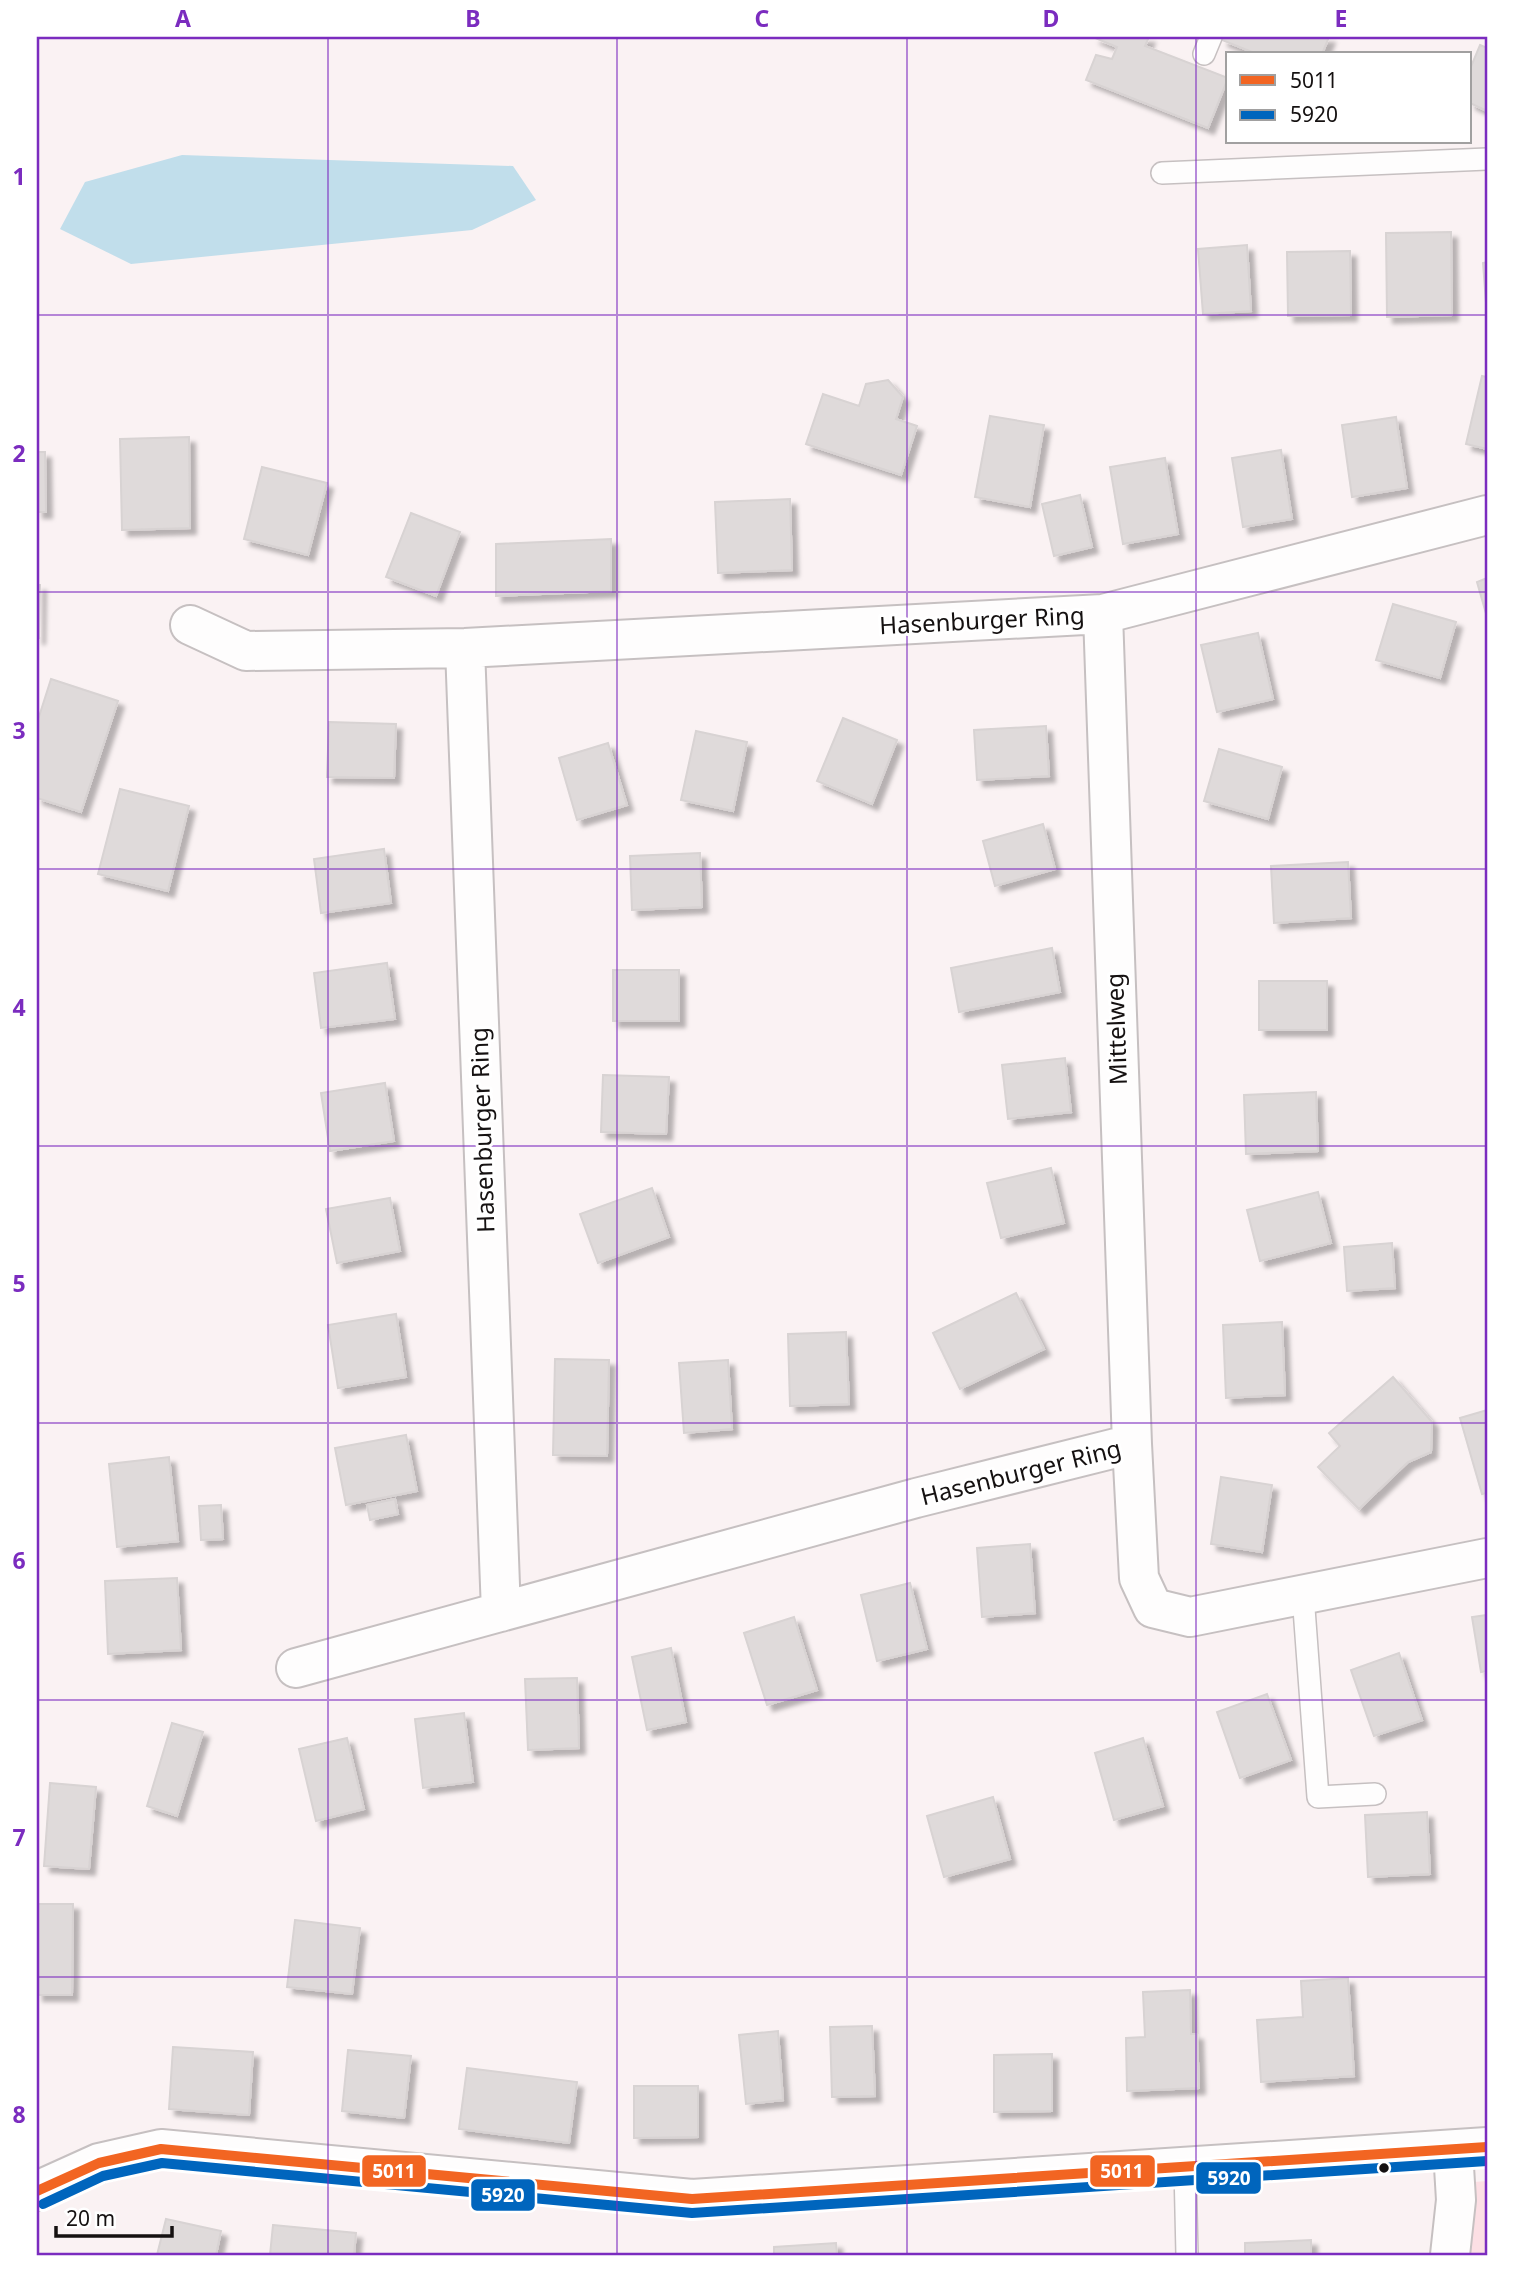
<svg xmlns="http://www.w3.org/2000/svg" width="1524" height="2292" viewBox="0 0 1524 2292" font-family="'Noto Sans',sans-serif">
  <style>
    .green { fill: #fcdfe4 }
    .water { fill: #c1deeb }
    .building { fill: #dfdada; stroke: #d8d3d3; stroke-width: 2; filter: url(#shadow) }
    .lines { fill: none; stroke-linecap: round; stroke-linejoin: round }
    .lane-casing { stroke: #c6c0c1; stroke-width: 24 }
    .street-casing { stroke: #c6c0c1; stroke-width: 42 }
    .lane { stroke: #fefdfd; stroke-width: 21 }
    .street { stroke: #fefdfd; stroke-width: 38 }
    .bus-1-casing { stroke: #fff; stroke-width: 16 }
    .bus-2-casing { stroke: #fff; stroke-width: 16 }
    .bus-1 { stroke: #f26522; stroke-width: 10 }
    .bus-2 { stroke: #0065bd; stroke-width: 10 }
    .grid { fill: none; stroke: #7b2cbf; stroke-width: 2; stroke-opacity: 0.55 }
    .bus-dot { fill: #151111; stroke: #fff; stroke-width: 2.5 }
    .labels { text-anchor: middle; stroke-width: 6; stroke-linejoin: round; paint-order: stroke }
    .street-label { font-size: 24px; fill: #151111; stroke: #fff }
    .line-badge { stroke: #fff; stroke-width: 2.5 }
    .badge-label { font-size: 19px; text-anchor: middle; font-weight: bold; fill: #fff }
    .neatline { fill: none; stroke: #7b2cbf; stroke-width: 2.5 }
    .grid-label { font-size: 23px; text-anchor: middle; font-weight: bold; fill: #7b2cbf }
  </style>
  <defs>
    <filter id="shadow"><feDropShadow dx="6" dy="6" stdDeviation="2" flood-color="#0004"/></filter>
  </defs>
  <rect width="100%" height="100%" fill="#faf2f3"/>
  <path class="green" d="M1487 2181V2255H1462L1474 2182Z"/>
  <path class="water" d="M182 155 513 166 536 200 472 230 131 264 60 229 85 182Z"/>
  <path class="building" d="M1093 37H1149L1145 46 1228 78 1208 128 1086 80 1096 55 1112 59 1117 47Z
    M1223 37H1329L1322 54H1257L1222 40Z
    M1480 45 1487 48V111L1470 103V69Z
    M1451 232 1452 315 1387 317 1386 233Z
    M1247 245 1251 311 1203 314 1198 249Z
    M1350 251 1351 315 1288 316 1287 252Z
    M1487 262V316L1483 263Z
    M1482 376 1487 377V449L1466 444Z
    M888 380 903 397 896 419 917 426 901 475 806 444 823 394 859 406 866 384Z
    M990 416 1044 425 1030 507 975 497Z
    M1396 417 1407 488 1352 497 1342 425Z
    M189 437 190 528 122 530 120 439Z
    M1281 450 1292 519 1243 527 1232 458Z
    M37 452H45L46 512H37Z
    M1165 458 1178 534 1123 544 1110 467Z
    M262 467 327 483 308 555 244 539Z
    M1080 495 1092 547 1054 556 1042 504Z
    M790 499 792 570 718 573 715 502Z
    M411 513 460 532 436 596 386 577Z
    M611 539V591L496 596V544Z
    M1487 578V617L1477 582Z
    M37 585H40L39 638H37Z
    M1393 604 1456 622 1440 678 1376 660Z
    M1258 633 1273 699 1217 712 1201 645Z
    M51 679 118 701 81 812 37 798V723Z
    M843 718 897 740 872 804 817 781Z
    M329 722 396 724 394 778 327 777Z
    M1046 726 1049 776 977 780 974 730Z
    M696 731 747 742 733 811 681 800Z
    M608 743 627 805 577 820 559 758Z
    M1219 749 1282 767 1268 819 1204 801Z
    M120 789 189 806 168 891 98 874Z
    M1043 824 1055 869 995 886 983 841Z
    M384 849 391 903 321 913 314 859Z
    M700 853 702 907 632 910 630 856Z
    M1348 862 1351 918 1274 923 1271 866Z
    M1052 948 1060 992 959 1012 951 968Z
    M387 963 395 1019 321 1028 314 973Z
    M613 970H679V1021H613Z
    M1259 981H1327V1030H1259Z
    M1065 1058 1071 1112 1008 1119 1002 1065Z
    M603 1075 669 1077 666 1134 601 1132Z
    M385 1083 394 1141 330 1151 321 1093Z
    M1316 1092 1318 1151 1246 1154 1244 1095Z
    M1051 1168 1064 1223 1001 1238 987 1183Z
    M652 1188 669 1237 598 1263 580 1214Z
    M1318 1192 1331 1243 1260 1261 1247 1210Z
    M390 1198 400 1251 337 1263 326 1209Z
    M1392 1243 1395 1288 1347 1291 1344 1247Z
    M1016 1293 1044 1349 960 1389 933 1333Z
    M396 1314 406 1377 338 1388 328 1325Z
    M1282 1322 1285 1395 1226 1398 1223 1325Z
    M846 1332 849 1404 790 1406 788 1334Z
    M555 1359 609 1360 607 1456 553 1455Z
    M728 1360 732 1429 684 1433 679 1363Z
    M1393 1377 1432 1422 1431 1452 1408 1462 1359 1509 1318 1467 1340 1446 1329 1433Z
    M1487 1410V1493L1482 1494 1460 1418Z
    M406 1435 417 1491 346 1505 335 1448Z
    M169 1457 178 1541 117 1547 109 1464Z
    M1221 1477 1272 1485 1262 1552 1211 1544Z
    M395 1499 398 1514 370 1520 367 1505Z
    M221 1505 223 1539 201 1540 199 1506Z
    M1030 1544 1035 1613 982 1617 977 1548Z
    M177 1578 181 1650 108 1654 105 1581Z
    M910 1583 927 1649 877 1661 861 1595Z
    M1487 1615V1671L1481 1672 1472 1617Z
    M794 1617 817 1690 767 1705 744 1633Z
    M671 1648 686 1722 647 1730 632 1657Z
    M1399 1653 1422 1720 1374 1736 1351 1670Z
    M577 1678 579 1748 528 1750 525 1679Z
    M1267 1694 1291 1760 1240 1778 1217 1712Z
    M464 1713 473 1782 423 1788 415 1719Z
    M172 1723 203 1732 177 1816 147 1806Z
    M347 1738 364 1809 316 1821 299 1749Z
    M1143 1738 1163 1806 1114 1820 1095 1753Z
    M50 1783 96 1787 89 1869 44 1866Z
    M993 1797 1010 1859 944 1877 927 1816Z
    M1427 1812 1430 1874 1368 1877 1365 1815Z
    M37 1904H73L72 1995H37Z
    M295 1920 360 1928 352 1994 287 1987Z
    M1348 1978 1354 2076 1261 2082 1257 2020 1303 2017 1301 1981Z
    M1190 1990 1191 2034H1197L1199 2088 1127 2091 1126 2038 1145 2037 1143 1992Z
    M872 2026 875 2096 832 2097 830 2027Z
    M778 2031 783 2100 746 2104 739 2035Z
    M173 2047 253 2052 249 2115 169 2109Z
    M348 2050 411 2056 404 2118 342 2111Z
    M1052 2054V2111L994 2112V2055Z
    M467 2068 577 2082 569 2143 459 2129Z
    M634 2086H698V2137L634 2138Z
    M166 2219 221 2231 216 2255H157Z
    M273 2225 356 2233 354 2255H270Z
    M1311 2240V2255H1245V2243Z
    M836 2243 837 2255H774V2247Z"/>
  <g class="lines">
    <defs>
      <path id="lane" d="M1204 54 1211 37
        M1162 173 1487 159
        M1303 1595 1318 1797 1375 1794
        M1185 2168 1187 2255"/>
      <path id="street" d="M1103 614 1132 1444 1139 1578 1153 1608 1190 1617 1487 1558
        M190 625 246 651 465 648 1103 614 1487 515
        M465 648 501 1612
        M296 1668 916 1498 1132 1444
        M37 2191 99 2163 161 2149 692 2199 1487 2147
        M1450 2255 1456 2200 1453 2150"/>
    </defs>
    <use href="#lane" class="lane-casing"/>
    <use href="#street" class="street-casing"/>
    <use href="#lane" class="lane"/>
    <use href="#street" class="street"/>
    <defs>
      <path id="bus-1" d="M37 2191 99 2163 161 2149 692 2199 1487 2147"/>
      <path id="bus-2" d="M43 2204 103 2176 162 2163 692 2213 1487 2161"/>
    </defs>
    <use href="#bus-1" class="bus-1-casing"/>
    <use href="#bus-2" class="bus-2-casing"/>
    <use href="#bus-1" class="bus-1"/>
    <use href="#bus-2" class="bus-2"/>
  </g>
  <path class="grid" d="M328 37V2255M617 37V2255M907 37V2255M1196 37V2255M37 315H1487M37 592H1487M37 869H1487M37 1146H1487M37 1423H1487M37 1700H1487M37 1977H1487"/>
  <circle class="bus-dot" cx="1384" cy="2168" r="6"/>
  <g class="labels">
    <g class="street-label">
      <text transform="translate(982 621) rotate(-3)" y="8">Hasenburger Ring</text>
      <text transform="translate(1117 1029) rotate(-92)" y="8">Mittelweg</text>
      <text transform="translate(483 1130) rotate(-92)" y="8">Hasenburger Ring</text>
      <text transform="translate(1021 1473) rotate(-14)" y="8">Hasenburger Ring</text>
    </g>
  </g>
  <g class="line-badge">
    <rect x="1089" y="2154" width="67" height="34" rx="7" fill="#f26522"/>
    <rect x="361" y="2154" width="66" height="34" rx="7" fill="#f26522"/>
    <rect x="1195" y="2161" width="67" height="34" rx="7" fill="#0065bd"/>
    <rect x="470" y="2178" width="66" height="34" rx="7" fill="#0065bd"/>
  </g>
  <g class="badge-label">
    <text x="1122" y="2178">5011</text>
    <text x="394" y="2178">5011</text>
    <text x="1229" y="2185">5920</text>
    <text x="503" y="2202">5920</text>
  </g>
  <rect width="1524" height="2292" fill="none" stroke="#ffffff" stroke-width="77"/>
  <rect x="1226" y="52" width="245" height="91" fill="#ffffff" stroke="#a1a0a0" stroke-width="2"/>
  <rect x="1240" y="75" width="35" height="10" fill="#f26522" stroke="#a1a0a0" stroke-width="2"/>
  <text x="1290" y="88" font-size="21" fill="#151111">5011</text>
  <rect x="1240" y="110" width="35" height="10" fill="#0065bd" stroke="#a1a0a0" stroke-width="2"/>
  <text x="1290" y="122" font-size="21" fill="#151111">5920</text>
  <path d="M56 2226v10h116v-10" fill="none" stroke="#151111" stroke-width="3.5"/>
  <text x="66" y="2226" font-size="21" fill="#151111" stroke="#ffffff" stroke-width="5" paint-order="stroke">20 m</text>
  <rect x="38" y="38" width="1448" height="2216" class="neatline"/>
  <g class="grid-label">
    <text x="183" y="27">A</text>
    <text x="473" y="27">B</text>
    <text x="762" y="27">C</text>
    <text x="1051" y="27">D</text>
    <text x="1341" y="27">E</text>
    <text x="19" y="185">1</text>
    <text x="19" y="462">2</text>
    <text x="19" y="739">3</text>
    <text x="19" y="1016">4</text>
    <text x="19" y="1292">5</text>
    <text x="19" y="1569">6</text>
    <text x="19" y="1846">7</text>
    <text x="19" y="2123">8</text>
  </g>
</svg>
